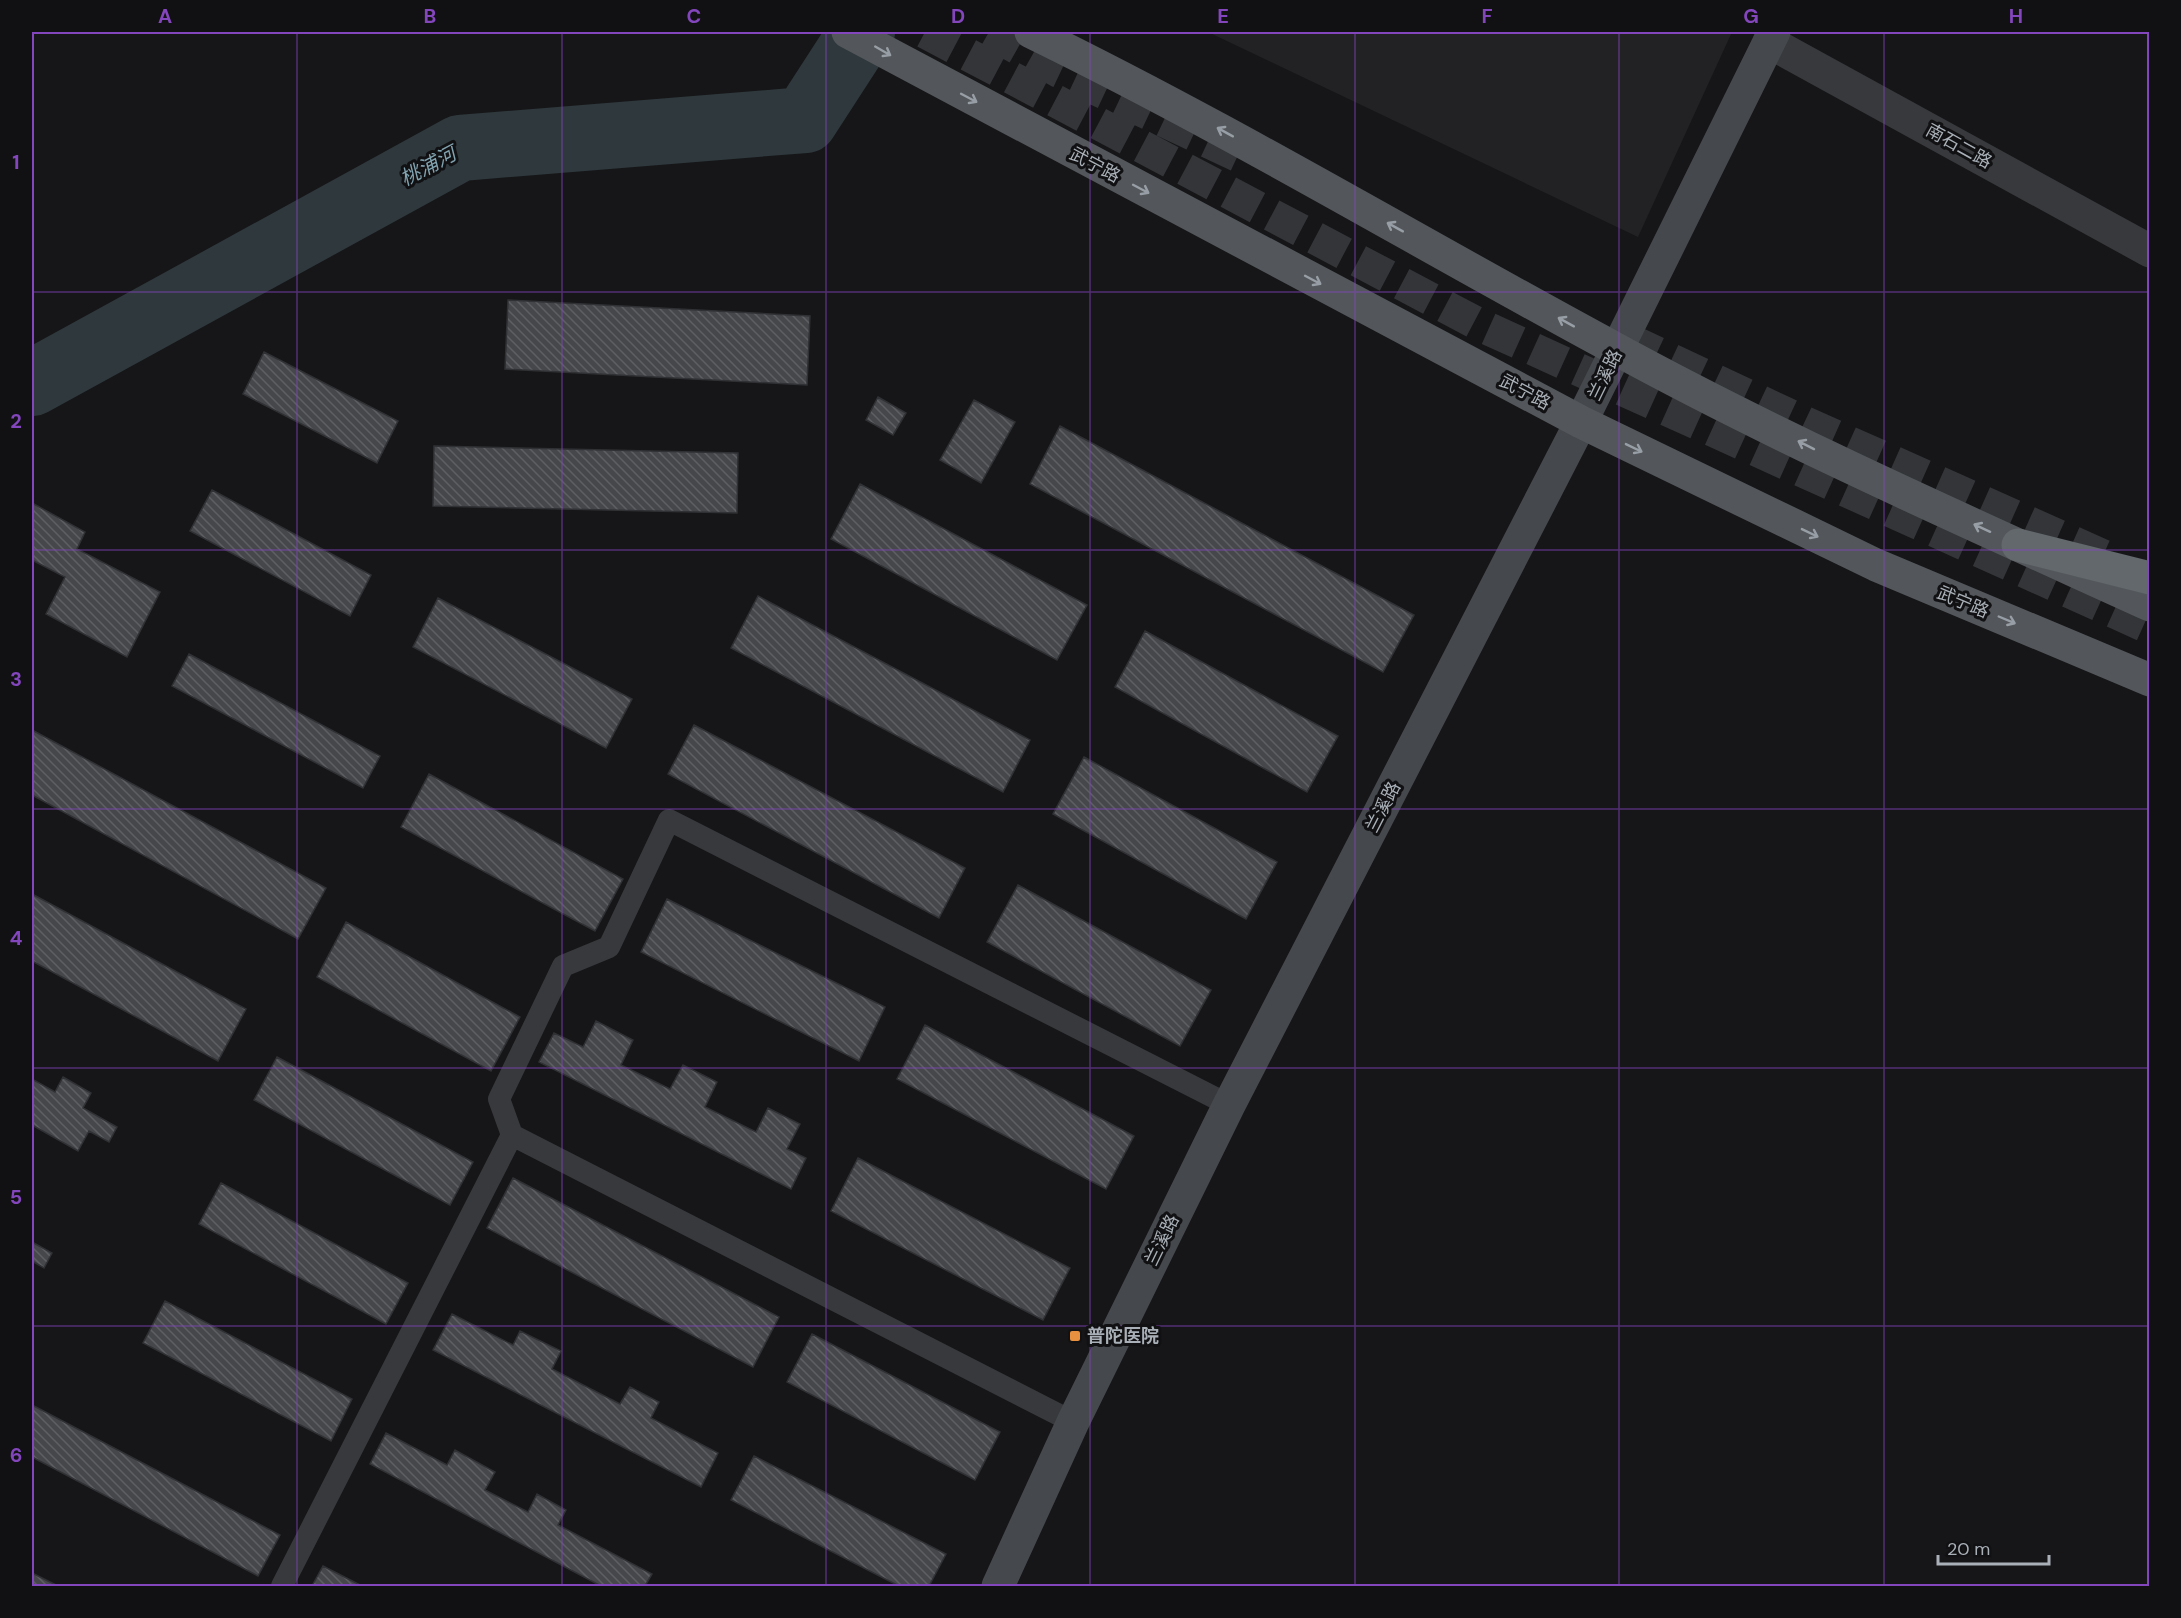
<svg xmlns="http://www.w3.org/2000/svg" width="2181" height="1618" viewBox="0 0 2181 1618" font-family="'DM Sans','Noto Sans SC',sans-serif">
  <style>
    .built { fill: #222225 }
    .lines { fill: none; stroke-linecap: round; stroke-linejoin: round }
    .river { stroke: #2f393d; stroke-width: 66 }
    .building { fill: url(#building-back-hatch); stroke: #303134; stroke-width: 1.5 }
    .highway-tunnel { stroke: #333538; stroke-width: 33; stroke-dasharray: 33 16; stroke-linecap: butt }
    .lane { stroke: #37393c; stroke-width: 22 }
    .street { stroke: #37393c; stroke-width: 33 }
    .secondary { stroke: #45484c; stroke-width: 33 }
    .primary { stroke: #53575b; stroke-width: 33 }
    .highway { stroke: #63686d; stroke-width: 33 }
    .oneway { stroke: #989ea5 }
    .grid { fill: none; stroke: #8446bd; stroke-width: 1.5; stroke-opacity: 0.55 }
    .poi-dot { fill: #e7903f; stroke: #111113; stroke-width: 2 }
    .labels { text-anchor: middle; stroke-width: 6; stroke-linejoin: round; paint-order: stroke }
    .street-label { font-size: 18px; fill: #a9b0b7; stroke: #111113 }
    .poi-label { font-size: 18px; font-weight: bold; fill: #a9b0b7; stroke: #111113; text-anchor: start }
    .water-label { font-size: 20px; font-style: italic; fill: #82a3b0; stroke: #111113 }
    .neatline { fill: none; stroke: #8446bd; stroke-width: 2 }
    .grid-label { font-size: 20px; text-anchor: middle; font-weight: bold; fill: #8446bd }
  </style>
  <defs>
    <pattern id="building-back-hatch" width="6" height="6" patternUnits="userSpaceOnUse" patternTransform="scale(1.5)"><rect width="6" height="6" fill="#45474b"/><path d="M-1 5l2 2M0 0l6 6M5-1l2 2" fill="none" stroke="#5d5f63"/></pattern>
  </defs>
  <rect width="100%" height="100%" fill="#161618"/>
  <path class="built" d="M1208 32H1732L1638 237Z"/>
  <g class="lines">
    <path class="river" d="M32 383 460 148 805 120 862 32"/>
  </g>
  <path class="building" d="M508 300 810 316 807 385 505 369Z
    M264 352 398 421 377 463 243 394Z
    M878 397 906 413 893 435 866 420Z
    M974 400 1015 422 981 483 940 460Z
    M1060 426 1414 615 1383 672 1030 484Z
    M434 446 738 453 737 513 433 506Z
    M860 484 1087 605 1057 660 831 539Z
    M212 490 371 575 350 616 190 531Z
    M32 503 85 532 77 549 160 592 127 657 46 614 65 577 32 560Z
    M758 596 1030 740 1003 792 731 648Z
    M438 598 632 699 606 748 413 647Z
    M1145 631 1338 736 1307 792 1115 687Z
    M189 654 380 756 363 788 172 686Z
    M694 725 965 868 939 918 668 774Z
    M32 730 326 888 298 939 32 795Z
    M1084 757 1277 862 1246 919 1053 814Z
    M429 774 623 879 595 931 401 827Z
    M1018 885 1211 990 1180 1046 987 942Z
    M32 894 246 1009 218 1061 32 961Z
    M667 899 885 1007 859 1061 641 952Z
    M346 922 520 1017 491 1071 317 977Z
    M596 1021 633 1040 621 1065 670 1089 683 1065 717 1082 705 1107 756 1132 768 1108 800 1124 787 1149 806 1158 791 1189 539 1062 554 1033 583 1047Z
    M925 1025 1134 1136 1106 1189 897 1079Z
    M277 1057 473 1162 450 1205 254 1100Z
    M63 1077 91 1093 83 1108 117 1127 109 1142 89 1131 78 1151 32 1125V1079L55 1092Z
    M858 1158 1070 1268 1043 1320 831 1211Z
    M513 1178 779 1317 753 1367 487 1228Z
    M221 1183 408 1283 386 1324 199 1224Z
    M32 1242 52 1253 44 1268 32 1261Z
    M165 1301 352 1399 331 1441 143 1343Z
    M452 1314 513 1345 520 1331 561 1351 552 1369 620 1404 630 1387 659 1402 651 1418 718 1453 701 1487 433 1350Z
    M812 1334 1000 1432 975 1480 787 1382Z
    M32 1405 280 1535 258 1576 32 1457Z
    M386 1433 447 1465 455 1450 495 1472 485 1490 528 1512 537 1494 566 1510 558 1525 652 1574 645 1586H601L370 1464Z
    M754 1456 946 1554 929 1586H899L731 1500Z
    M323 1566 362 1586H312Z
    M32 1573 58 1586H32Z"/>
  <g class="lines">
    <path class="highway-tunnel" d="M925 32 1480 325 2150 628
      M989 32 1058 71 1241 157
      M1627 339 1810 425 2110 559"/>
    <path class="lane" d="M512 1135 1073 1422
      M282 1586 512 1135 499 1099 563 966 609 947 669 820 1229 1105"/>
    <path class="street" d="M1769 42 2150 251"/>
    <path class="secondary" d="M998 1586 1073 1422 1229 1105 1581 422 1774 32"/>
    <path class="primary" d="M848 32 1581 422 1876 565 2150 680
      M1031 32C1230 129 1419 243 1614 348 1788 443 1970 523 2150 605"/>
    <path class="highway" d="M2018 545 2150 578"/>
  </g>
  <defs><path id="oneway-shaft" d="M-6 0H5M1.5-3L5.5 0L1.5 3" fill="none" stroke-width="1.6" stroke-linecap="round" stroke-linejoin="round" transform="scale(1.5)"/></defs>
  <g class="oneway">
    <use href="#oneway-shaft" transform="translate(883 51) rotate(30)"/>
    <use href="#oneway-shaft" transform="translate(969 98) rotate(28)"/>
    <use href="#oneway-shaft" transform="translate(1225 132) rotate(-151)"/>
    <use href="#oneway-shaft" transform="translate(1141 189) rotate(28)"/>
    <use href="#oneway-shaft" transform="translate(1395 227) rotate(-151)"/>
    <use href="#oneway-shaft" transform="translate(1313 280) rotate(28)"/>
    <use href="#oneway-shaft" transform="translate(1566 322) rotate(-151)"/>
    <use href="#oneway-shaft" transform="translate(1806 445) rotate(-153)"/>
    <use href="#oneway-shaft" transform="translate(1634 448) rotate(26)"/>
    <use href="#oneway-shaft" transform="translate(1982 528) rotate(-155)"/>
    <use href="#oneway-shaft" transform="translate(1810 533) rotate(26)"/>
    <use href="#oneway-shaft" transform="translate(2007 620) rotate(23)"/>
  </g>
  <path class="grid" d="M297 32V1586M562 32V1586M826 32V1586M1090 32V1586M1355 32V1586M1619 32V1586M1884 32V1586M32 292H2150M32 550H2150M32 809H2150M32 1068H2150M32 1326H2150"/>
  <rect class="poi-dot" x="1069" y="1330" width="12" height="12" rx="3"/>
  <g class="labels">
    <g class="street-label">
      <text transform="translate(1959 146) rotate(29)" y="6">南石二路</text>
      <text transform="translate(1095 165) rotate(28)" y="6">武宁路</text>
      <text transform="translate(1605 375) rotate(-64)" y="6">兰溪路</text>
      <text transform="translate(1525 392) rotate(28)" y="6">武宁路</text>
      <text transform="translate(1963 602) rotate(23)" y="6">武宁路</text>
      <text transform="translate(1383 807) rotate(-63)" y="6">兰溪路</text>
      <text transform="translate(1162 1240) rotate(-64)" y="6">兰溪路</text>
    </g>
    <g class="poi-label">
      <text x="1087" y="1342">普陀医院</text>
    </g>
    <g class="water-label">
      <text transform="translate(428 166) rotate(-28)" y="7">桃浦河</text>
    </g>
  </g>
  <rect width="2181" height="1618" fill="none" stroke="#111113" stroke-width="66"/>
  <path d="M1938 1555v9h111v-9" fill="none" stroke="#a9b0b7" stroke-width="3"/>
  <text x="1947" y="1555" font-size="18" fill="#a9b0b7" stroke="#111113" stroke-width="4.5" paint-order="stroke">20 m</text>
  <rect x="33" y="33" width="2115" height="1552" class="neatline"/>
  <g class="grid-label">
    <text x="165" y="23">A</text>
    <text x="430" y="23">B</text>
    <text x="694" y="23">C</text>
    <text x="958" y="23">D</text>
    <text x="1223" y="23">E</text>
    <text x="1487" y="23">F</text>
    <text x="1751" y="23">G</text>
    <text x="2016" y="23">H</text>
    <text x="16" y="169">1</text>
    <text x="16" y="428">2</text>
    <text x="16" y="686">3</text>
    <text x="16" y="945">4</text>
    <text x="16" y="1204">5</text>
    <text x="16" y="1462">6</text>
  </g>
</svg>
